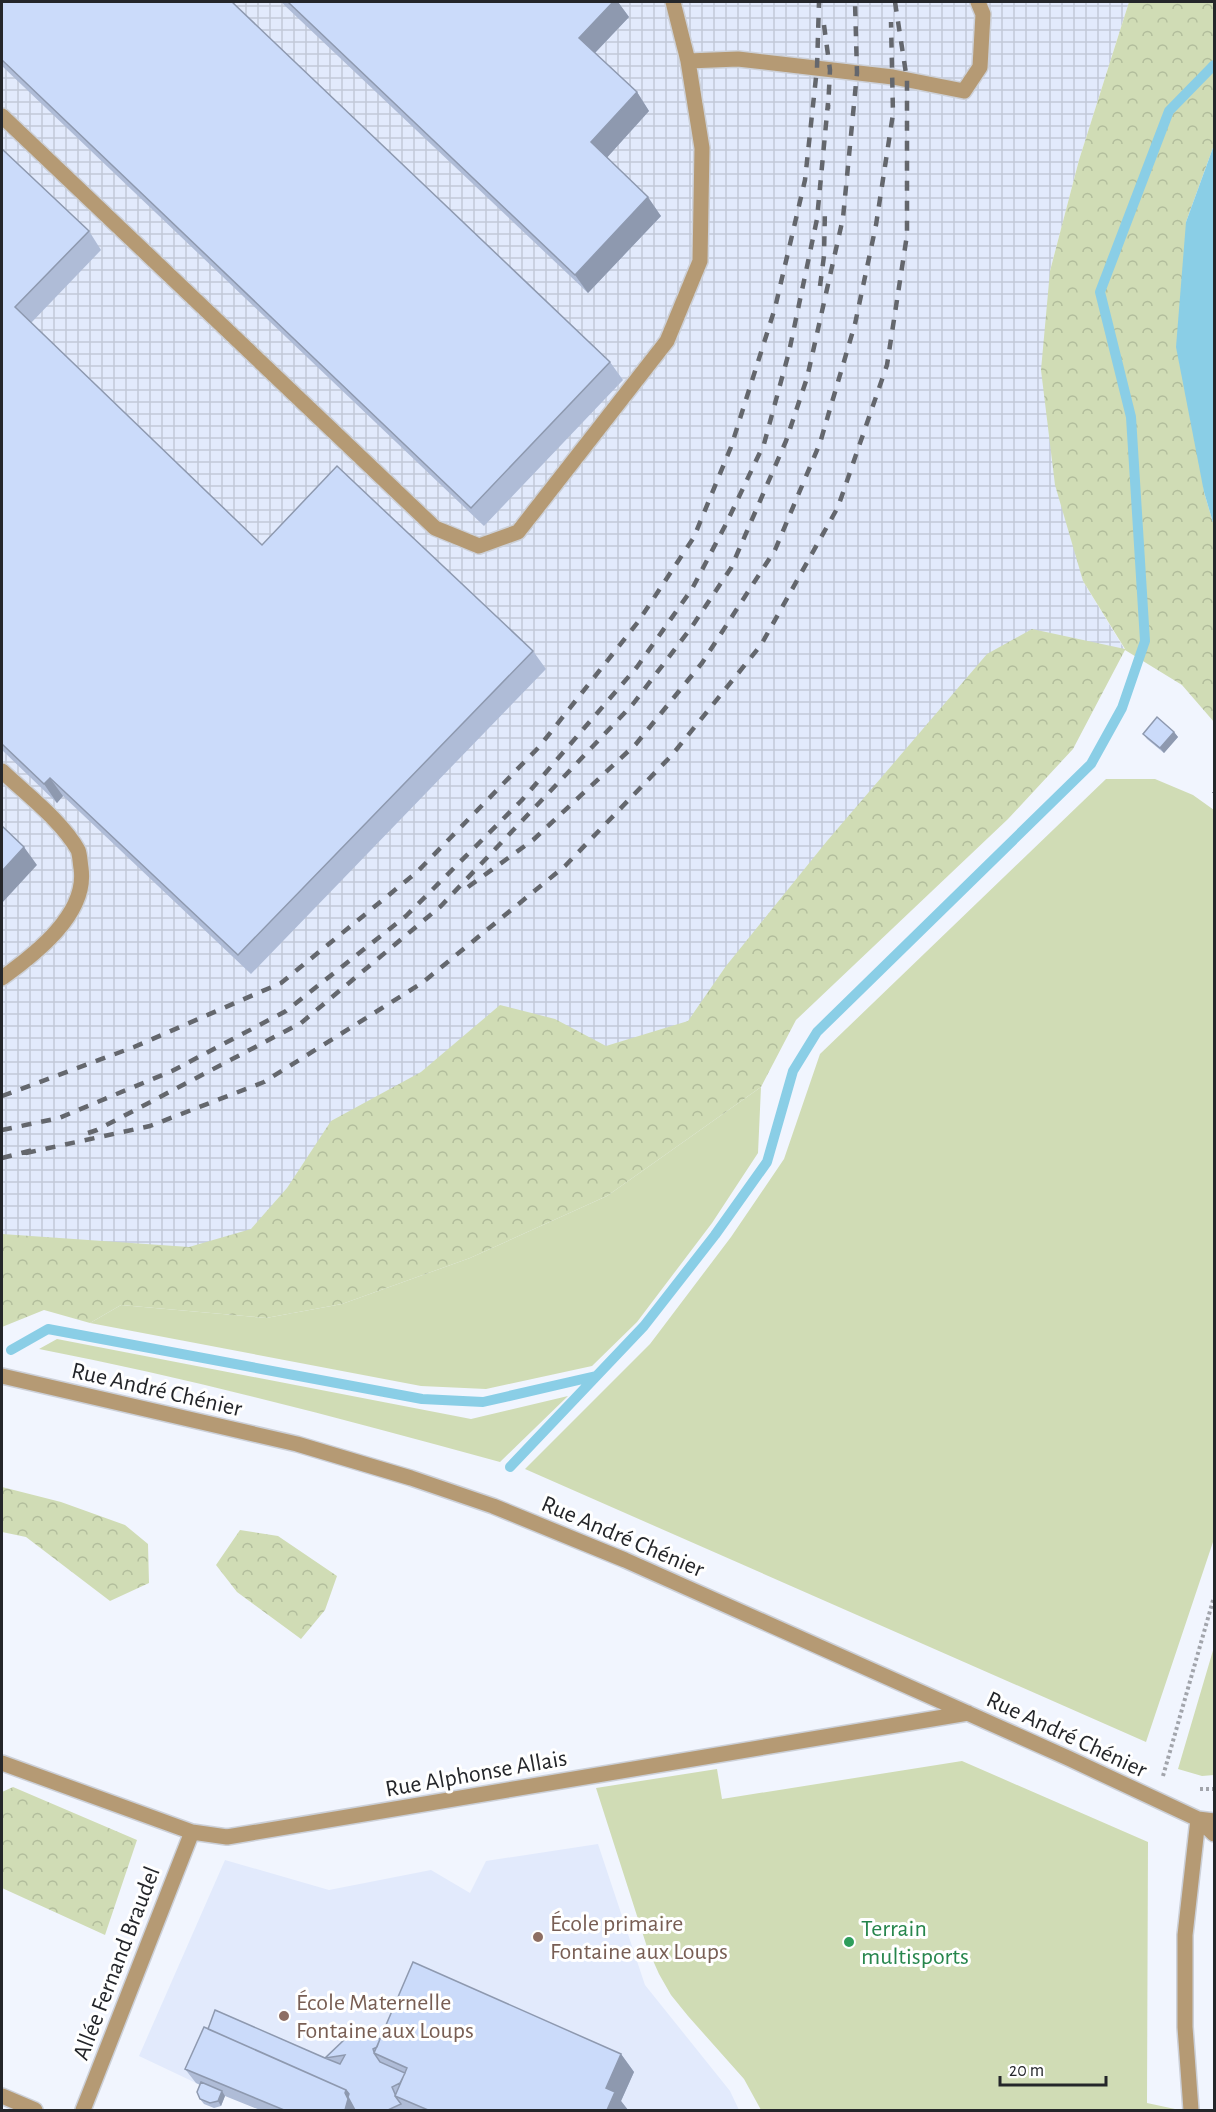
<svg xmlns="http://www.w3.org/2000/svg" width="1216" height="2112" viewBox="0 0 1216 2112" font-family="'Alegreya Sans',sans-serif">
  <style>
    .industrial { fill: url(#industrial-grid) }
    .built { fill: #e2eafc }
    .grass { fill: #d0dcb5 }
    .forest { fill: url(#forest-crowns) }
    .water { fill: #8acee6 }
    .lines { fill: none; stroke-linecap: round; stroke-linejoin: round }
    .stream { stroke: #8acee6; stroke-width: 10 }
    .service-casing { stroke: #ccd0d8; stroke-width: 18 }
    .minor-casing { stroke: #ccd0d8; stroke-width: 18 }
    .path { stroke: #a1a4ab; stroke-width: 4; stroke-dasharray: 3 3; stroke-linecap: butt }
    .service { stroke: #b59a74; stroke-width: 15 }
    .minor { stroke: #b59a74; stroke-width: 15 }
    .rail { stroke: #64676d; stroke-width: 4.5; stroke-dasharray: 10 10; stroke-linecap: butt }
    .wall { fill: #afbcd7 }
    .shaded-wall { fill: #8e99af }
    .building { fill: #cbdbfa; stroke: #8e99af; stroke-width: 1.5; fill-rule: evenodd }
    .education-dot { fill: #8d6e63; stroke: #fff; stroke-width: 2 }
    .leisure-dot { fill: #2e9e5b; stroke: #fff; stroke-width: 2 }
    .labels { text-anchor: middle; stroke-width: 6; stroke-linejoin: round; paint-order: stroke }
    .street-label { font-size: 24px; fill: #24262a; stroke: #fff }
    .education-label { font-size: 24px; fill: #785e54; stroke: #fff; text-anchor: start }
    .leisure-label { font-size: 24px; fill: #27864d; stroke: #fff; text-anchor: start }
  </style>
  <defs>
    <pattern id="industrial-grid" width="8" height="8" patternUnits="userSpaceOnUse" patternTransform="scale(1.5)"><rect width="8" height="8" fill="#e2eafc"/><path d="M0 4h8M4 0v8" fill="none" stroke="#c2c9d8"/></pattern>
    <pattern id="forest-crowns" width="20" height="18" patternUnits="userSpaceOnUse" patternTransform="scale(1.5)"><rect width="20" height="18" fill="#d0dcb5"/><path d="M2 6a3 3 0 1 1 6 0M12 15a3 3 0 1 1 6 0" fill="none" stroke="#b2bd9c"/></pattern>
  </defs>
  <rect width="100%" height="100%" fill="#f1f5fe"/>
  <path class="industrial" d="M2 2H1129L1079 160 1050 271 1083 581 1125 650 1012 783 368 1261 2 1265Z"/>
  <path class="built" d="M598 1844 645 1985 730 2091 739 2110H261L196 2083 139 2056 225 1860 329 1890 431 1870 470 1893 486 1861Z"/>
  <path class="grass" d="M1106 779H1155L1193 795 1214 810V1539L1146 1742 525 1469 650 1344 731 1237 784 1159 820 1054Z
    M761 1087 758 1153 712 1223 637 1322 592 1366 486 1389 421 1386 90 1323 121 1305 266 1318 342 1304 470 1258 607 1196Z
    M57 1339 471 1419 568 1396 500 1462C347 1420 194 1379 39 1349Z
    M1214 1647V1775L1202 1776 1178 1769Z
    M962 1761 1148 1842 1147 2103 1175 2109V2110H761L744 2079 688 2016 671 1995 659 1974 647 1947 596 1788 717 1769 722 1799Z"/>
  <path class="forest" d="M1129 2H1214V145L1186 222 1204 492 1214 526V722L1182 685 1125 650 1073 749 1008 819 796 1020 761 1087 607 1196 470 1258 342 1304 266 1318 121 1305 90 1323 44 1310 2 1327V1234L189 1247 251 1229 287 1188 331 1121 421 1072 500 1005 555 1019 606 1046 688 1021 726 966 827 841 987 654 1032 629 1125 649 1083 581 1055 485 1041 370 1050 271 1079 160Z
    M2 1487 61 1502 125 1525 148 1544 149 1583 110 1601 26 1537 2 1532Z
    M240 1530 278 1536 337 1576 325 1610 301 1639 237 1592 216 1565Z
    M13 1787 137 1840 105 1935 2 1888V1792Z"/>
  <path class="water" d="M1214 145V526L1204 492 1176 347 1186 222Z"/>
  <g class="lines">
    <path class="stream" d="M11 1350 48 1329 422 1399 483 1402 596 1376
      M510 1467 644 1326 715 1235 767 1162 793 1071 817 1032 1091 764 1122 708 1145 641 1131 417 1100 292 1169 111 1214 65"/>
    <defs>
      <path id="service" d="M688 61 738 59 893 77 964 91 980 67 983 14 978 2
        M2 116 435 528 479 546 518 532 667 341 700 261 702 148 688 61 673 2
        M2 771C26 794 62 821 78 850 80 855 80 862 81 868 88 914 34 955 2 978"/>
      <path id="minor" d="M2 1376 297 1444 411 1478 493 1506 625 1560 1068 1758 1198 1819 1214 1821
        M2 1763 192 1832 227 1837 968 1713
        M1198 1819 1214 1834
        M2 2096 35 2110
        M83 2110 192 1832
        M1191 2110 1185 2027V1935L1198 1819"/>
    </defs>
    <use href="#service" class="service-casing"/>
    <use href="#minor" class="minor-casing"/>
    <path class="path" d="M1214 792V793
      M1163 1776 1214 1597
      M1200 1789H1214"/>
    <use href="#service" class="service"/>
    <use href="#minor" class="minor"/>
    <path class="rail" d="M824 25 830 70 828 109
      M820 286 824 256 825 208
      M468 887 533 840 636 744 702 663 775 550 820 443 855 324 876 225 893 114 891 22
      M2 1096 134 1047 281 983 417 872 539 747 638 622 694 537 731 447 775 308 805 180 817 68 819 2
      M2 1130 59 1118 172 1071 286 1011 406 916 522 800 637 667 692 589 726 524 764 444 789 352 817 219 828 103
      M88 1133 97 1130 301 1023 441 906 633 704 691 628 731 568 786 441 807 378 843 218 857 73 855 2
      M26 1153 150 1126 264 1082 422 983 565 866 672 755 761 645 838 507 887 365 907 235V80L895 2
      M2 1158 33 1150"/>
  </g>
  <path class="wall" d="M2 2 610 362 623 380 484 526 2 66Z
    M281 2H618L629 17 595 53 637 92 649 111 606 158 661 216 588 293Z
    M2 149 89 231 101 250 31 323 262 545 533 651 546 669 251 974 63 796 57 803 2 750Z
    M1174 732 1178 737 1164 753 1147 739 1143 734Z
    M208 2029 325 2058 380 2039 621 2054 634 2072 621 2101 628 2110H260L225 2096 221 2106 214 2108 204 2104 200 2099V2085L196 2083 185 2069Z"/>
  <path class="shaded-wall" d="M613 2H618L629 17 592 56 579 38Z
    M637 92 649 111 604 161 591 142Z
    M648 197 661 216 588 293 575 275Z
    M1174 732 1178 737 1164 753 1160 748Z
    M50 778 63 796 57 803 44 784Z
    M24 847 37 865 2 903V871Z
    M621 2054 634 2072 621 2101 628 2110H607L606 2088Z
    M346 2090 356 2104 357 2110H345V2093Z
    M222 2091 225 2096 221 2106 218 2101Z"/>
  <path class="building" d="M2 2H232L610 362 471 508 2 60Z
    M288 2H613L579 38 637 92 591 142 648 197 575 275Z
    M2 149 89 231 15 307 262 545 337 466 533 651 238 955 50 778 44 784 2 744Z
    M1157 717 1174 732 1160 748 1143 734Z
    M2 826 24 847 2 871Z
    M413 1962 621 2054 606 2088 615 2092 607 2110H428L395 2096 407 2068 374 2053Z
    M215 2010 325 2058 344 2040 368 2034 380 2039 377 2047 373 2049 374 2052V2053L380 2062 405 2073 400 2083 392 2087 395 2094V2096L401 2104 388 2110H355L348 2097 349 2094 346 2090 208 2029ZM345 2055 340 2064 325 2058Z
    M204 2027 346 2090 345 2093 348 2099 345 2110H284L185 2069Z
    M201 2082 222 2091 218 2101 210 2103 200 2099 197 2092Z"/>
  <g class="education-dot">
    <circle cx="538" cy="1937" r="6"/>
    <circle cx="284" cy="2016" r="6"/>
  </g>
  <circle class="leisure-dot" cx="849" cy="1942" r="6"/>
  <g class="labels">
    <g class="street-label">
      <text transform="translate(157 1389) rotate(13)" y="8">Rue André Chénier</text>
      <text transform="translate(623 1536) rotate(23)" y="8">Rue André Chénier</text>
      <text transform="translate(1067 1734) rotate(25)" y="8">Rue André Chénier</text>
      <text transform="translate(476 1773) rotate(-10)" y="8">Rue Alphonse Allais</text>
      <text transform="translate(116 1963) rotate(-69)" y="8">Allée Fernand Braudel</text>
    </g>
    <g class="education-label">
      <text x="550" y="1931">École primaire<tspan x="550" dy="28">Fontaine aux Loups</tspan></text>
      <text x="296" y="2010">École Maternelle<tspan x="296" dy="28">Fontaine aux Loups</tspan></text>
    </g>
    <g class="leisure-label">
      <text x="861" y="1936">Terrain<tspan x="861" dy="28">multisports</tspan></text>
    </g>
  </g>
  <rect width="1216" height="2112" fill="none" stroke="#24262a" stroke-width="6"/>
  <path d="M1000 2076v9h106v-9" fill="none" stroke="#24262a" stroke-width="3"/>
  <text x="1009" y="2076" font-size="18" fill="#24262a" stroke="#ffffff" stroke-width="4.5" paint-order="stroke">20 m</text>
</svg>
